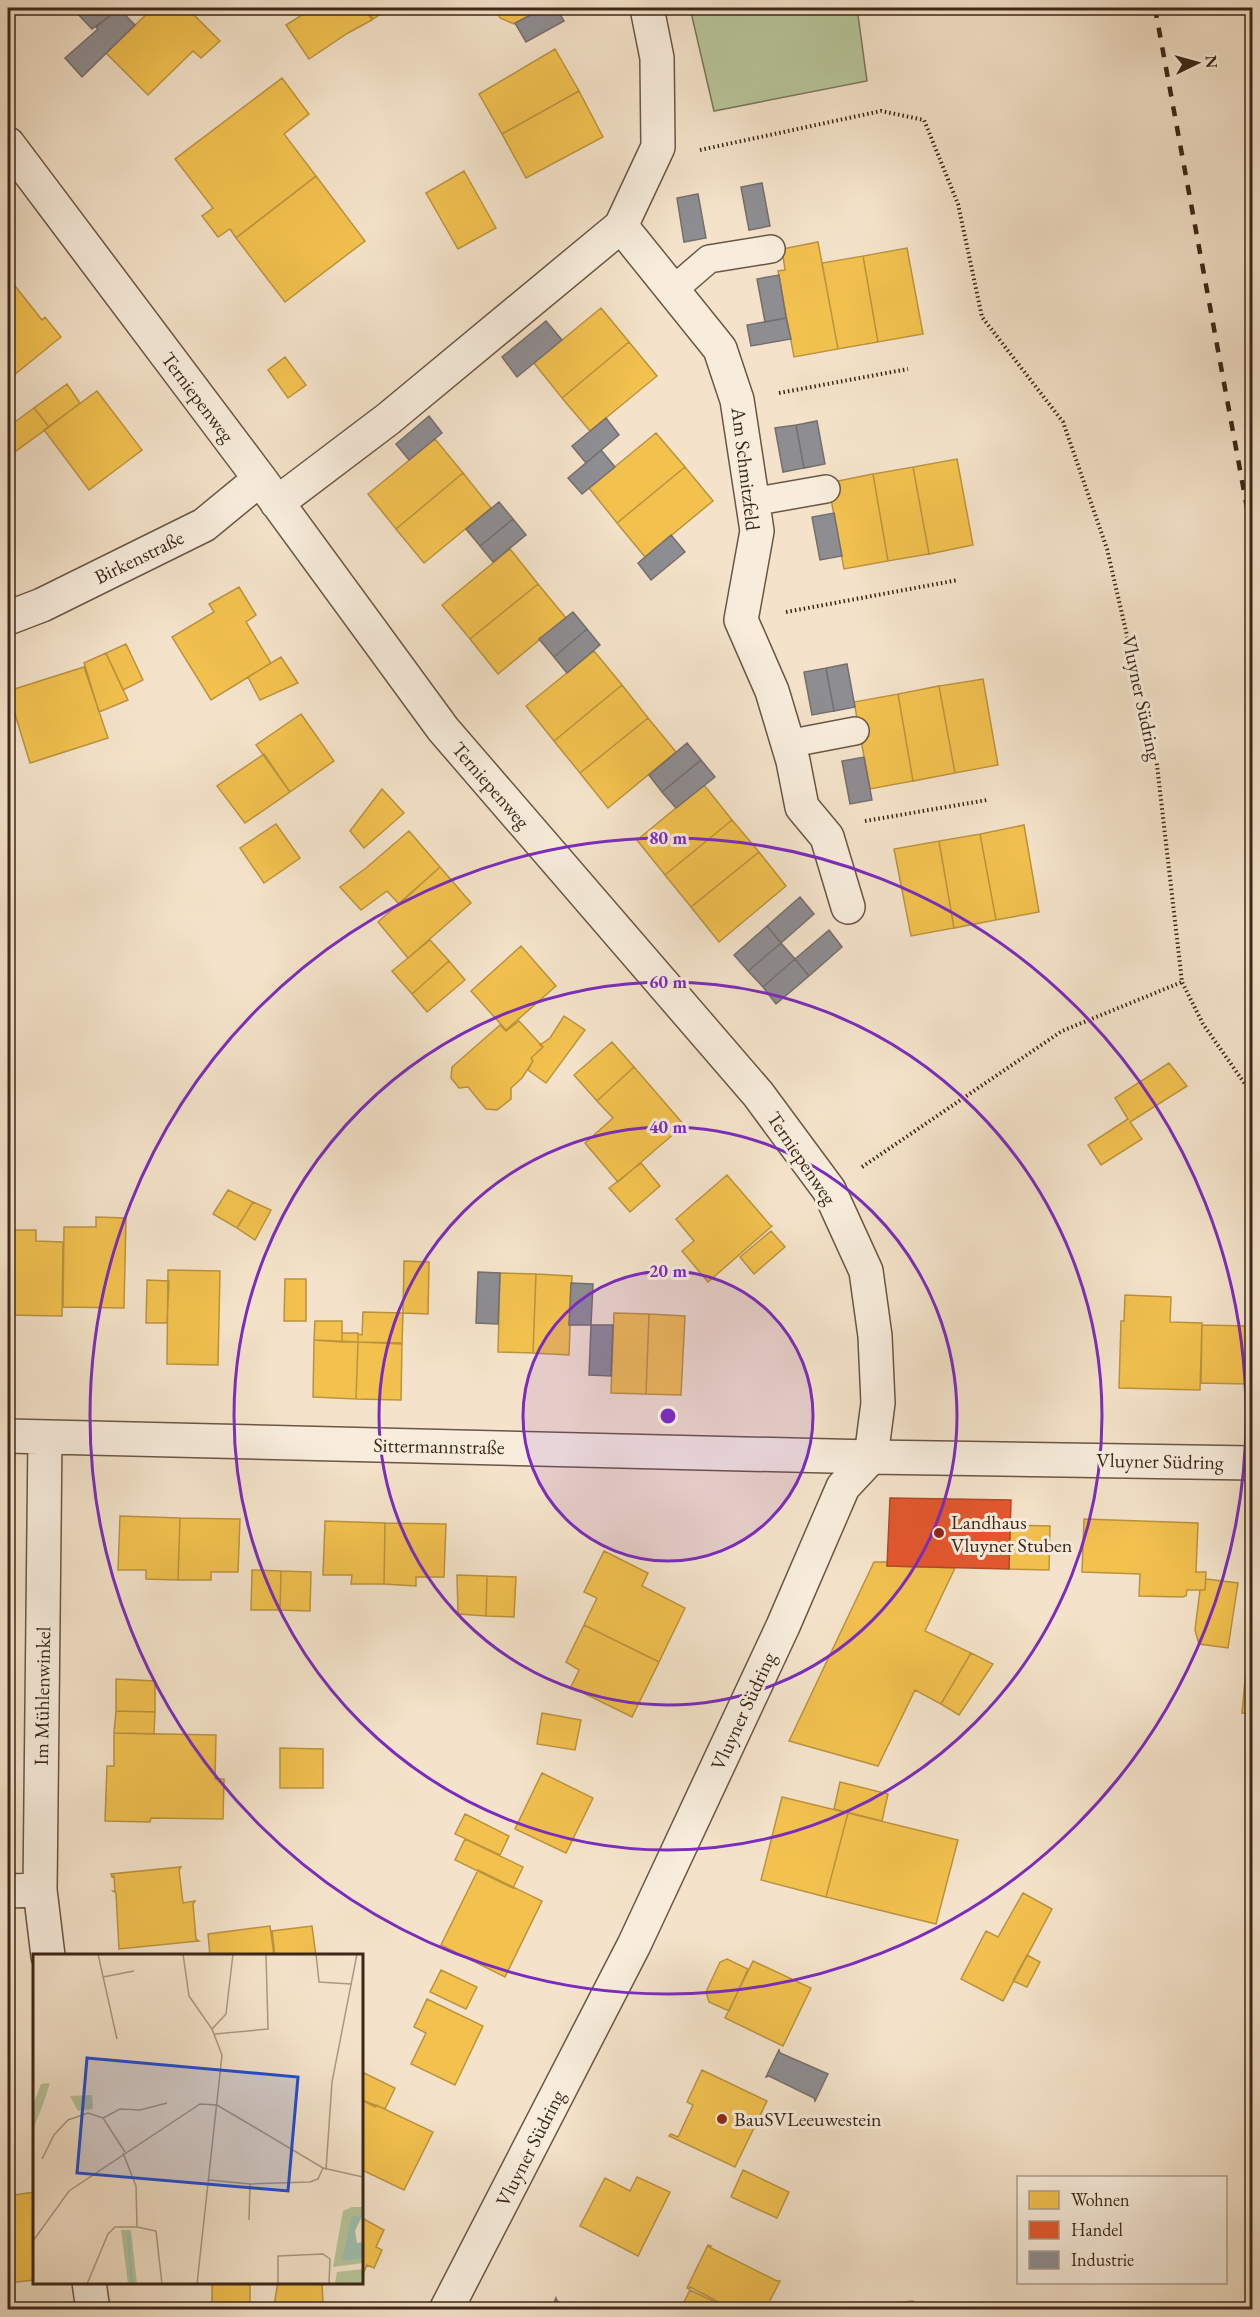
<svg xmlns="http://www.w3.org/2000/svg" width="1260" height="2317" viewBox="0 0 1260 2317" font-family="'EB Garamond',serif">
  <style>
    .green { fill: #b7c59a; stroke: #7a7659; stroke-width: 1.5 }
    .homes { fill: #f2c14e; stroke: #bb933e; stroke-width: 1.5 }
    .shops { fill: #e4572e; stroke: #b24927; stroke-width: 1.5 }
    .industry { fill: #8d8d92; stroke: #756e6d; stroke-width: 1.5 }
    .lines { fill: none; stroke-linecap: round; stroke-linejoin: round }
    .service-casing { stroke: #6a5644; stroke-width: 30 }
    .minor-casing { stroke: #6a5644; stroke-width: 36 }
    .tertiary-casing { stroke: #6a5644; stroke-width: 36 }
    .path { stroke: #3c2718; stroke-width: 4; stroke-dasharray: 1.5 3; stroke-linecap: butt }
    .service { stroke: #f8eddd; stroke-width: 27 }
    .minor { stroke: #f8eddd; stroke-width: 33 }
    .tertiary { stroke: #f8eddd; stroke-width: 33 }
    .rail { stroke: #3c2718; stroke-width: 4.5; stroke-dasharray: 10 10; stroke-linecap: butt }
    .ring { fill: none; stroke: #7b2cbf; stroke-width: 3 }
    .poi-dot { fill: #8f2418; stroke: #f8eddd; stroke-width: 2 }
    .labels { text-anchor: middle; stroke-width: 6; stroke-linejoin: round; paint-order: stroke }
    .street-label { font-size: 20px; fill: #3c2718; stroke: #f8eddd }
    .poi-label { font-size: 20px; fill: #3c2718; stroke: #f8eddd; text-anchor: start }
    .inset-river { fill: none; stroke: #9dbfb0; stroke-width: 3 }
    .inset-road { fill: none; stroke: #aa9883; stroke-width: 1.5 }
    .view { fill: #1d4ed8; fill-opacity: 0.15; stroke: #1d4ed8; stroke-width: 3 }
    .inset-edge { fill: none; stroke: #3c2718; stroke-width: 3 }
    .centre { fill: #7b2cbf; stroke: #f8eddd; stroke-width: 3 }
    .ring-label { font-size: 18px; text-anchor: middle; font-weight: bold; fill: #7b2cbf; stroke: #f8eddd; stroke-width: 6; stroke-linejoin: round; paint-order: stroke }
  </style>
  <rect width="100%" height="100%" fill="#f4e3ca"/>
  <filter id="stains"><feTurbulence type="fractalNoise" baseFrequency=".00333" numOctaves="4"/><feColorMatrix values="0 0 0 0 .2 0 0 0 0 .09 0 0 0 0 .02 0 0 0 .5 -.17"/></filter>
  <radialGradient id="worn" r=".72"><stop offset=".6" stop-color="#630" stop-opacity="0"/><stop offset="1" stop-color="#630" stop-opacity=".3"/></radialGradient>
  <path class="green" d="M690 8H857L867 81 714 111Z"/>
  <path class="homes" d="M153 8H187L220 41 201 58 193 51 148 95 106 53Z
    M313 8H364L372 20 348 33 309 59 286 25Z
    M365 8H390L373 19Z
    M495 8H544L514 24 500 18Z
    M555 49 579 91 502 134 479 94Z
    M282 78 309 114 284 134 316 176 236 238 230 229 218 237 202 216 213 208 175 159Z
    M579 91 603 137 526 178 502 134Z
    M464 171 496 228 458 249 426 193Z
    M316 176 365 241 285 302 236 238Z
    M818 242 838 349 794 357 778 271 785 270 782 249Z
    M907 248 923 334 878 342 863 256Z
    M863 256 878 342 838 349 822 263Z
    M8 277 42 320 45 317 61 337 8 380Z
    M601 308 629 342 562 398 534 363Z
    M629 342 657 376 590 431 562 398Z
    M285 357 306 385 288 398 268 370Z
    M67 384 80 403 49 427 34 408Z
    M97 391 142 450 89 490 44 430Z
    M34 408 49 427 9 456 8 427Z
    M656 433 685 467 617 523 589 488Z
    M435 439 463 473 396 529 368 494Z
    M957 459 973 545 929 554 913 467Z
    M685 467 713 501 645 557 617 523Z
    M913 467 929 554 888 561 873 474Z
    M463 473 491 508 424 563 396 529Z
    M873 474 888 561 844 569 828 483Z
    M510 549 538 584 470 639 442 605Z
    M538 584 566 618 498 674 470 639Z
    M239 587 256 615 246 622 271 663 211 700 172 637 214 612 209 604Z
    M126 644 143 680 123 690 106 653Z
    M594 651 622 685 554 741 526 706Z
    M106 653 128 700 99 712 84 663Z
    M281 657 298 683 260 700 248 677Z
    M84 667 108 738 30 763 8 691Z
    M983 679 998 765 955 773 939 686Z
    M622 685 648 718 580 773 554 741Z
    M939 686 955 773 913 781 898 694Z
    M898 694 913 781 870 789 854 702Z
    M301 714 334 761 290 792 256 745Z
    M648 718 676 752 608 808 580 773Z
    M264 754 290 792 245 823 217 786Z
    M704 785 732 820 665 875 637 840Z
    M382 789 404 813 364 848 350 831Z
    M732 820 759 852 691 907 665 875Z
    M276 824 300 858 264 883 240 848Z
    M1024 825 1039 912 996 920 980 834Z
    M409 831 440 867 399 904 387 891 361 910 340 887 366 868Z
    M980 834 996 920 954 928 939 841Z
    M939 841 954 928 911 936 894 849Z
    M759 852 786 886 719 942 691 907Z
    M440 867 471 903 408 958 378 922Z
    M430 940 449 961 412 994 392 971Z
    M521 946 556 986 506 1030 471 991Z
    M449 961 465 980 427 1012 412 994Z
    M564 1016 585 1030 546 1083 528 1070 533 1061 531 1058 543 1047 540 1045 550 1038Z
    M519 1021 543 1047 531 1058 533 1061 522 1078 511 1088V1099L497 1110 486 1109 468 1087 459 1088 451 1078 452 1067 500 1025 506 1031Z
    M612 1042 634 1067 597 1101 574 1075Z
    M1169 1063 1187 1086 1130 1122 1142 1139 1101 1165 1088 1145 1128 1119 1115 1098Z
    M634 1067 684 1125 618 1182 585 1143 613 1118 597 1101Z
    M641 1163 660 1186 630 1212 609 1188Z
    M727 1175 770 1225 772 1226 708 1282 682 1251 694 1241 676 1219Z
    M228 1190 253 1202 237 1228 213 1214Z
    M253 1202 271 1210 255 1240 237 1228Z
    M96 1217 126 1218 124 1308 63 1307 64 1227H96Z
    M8 1230H36V1241L63 1242 62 1316 8 1315Z
    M771 1231 785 1247 754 1274 740 1257Z
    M1251 1257H1252V1398H1247L1248 1384 1201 1383 1202 1325 1249 1326Z
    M404 1261 429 1262 428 1314 403 1313Z
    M168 1270 220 1271 218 1365 167 1364Z
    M500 1273 536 1274 533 1353 498 1352Z
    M536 1274 572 1276 569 1355 533 1353Z
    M285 1279H306V1321H284Z
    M147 1280 169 1281 167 1323H146Z
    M1125 1295 1171 1297 1170 1322 1202 1323 1200 1390 1119 1388 1121 1321H1124Z
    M363 1312 403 1313 402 1344 358 1342V1334L362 1335Z
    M614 1313 649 1314 646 1394 611 1393Z
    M649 1314 685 1316 681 1395 646 1394Z
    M315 1321H342V1342L314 1340Z
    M342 1333H358V1342H342Z
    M314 1340 358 1342 356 1399 313 1397Z
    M358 1342 402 1343 401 1400 356 1399Z
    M120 1516 180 1518 178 1580 146 1579V1570H118Z
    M180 1518 240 1519 238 1572H211V1580H178Z
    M1084 1519 1198 1523 1196 1572H1206L1205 1590H1187L1186 1596 1182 1597 1139 1596 1140 1574 1082 1572Z
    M325 1521 385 1523 384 1584H351L352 1575H323Z
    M385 1523 446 1524 444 1577H416V1586L384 1584Z
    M1010 1525 1050 1526 1049 1570 1009 1569Z
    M604 1551 648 1573 642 1586 685 1608 659 1662 584 1625 597 1598 584 1592Z
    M874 1562H888L887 1566 955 1568 925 1631 971 1653 941 1704 915 1690 878 1766 789 1741Z
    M252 1570 281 1571 280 1610H251Z
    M281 1571 311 1572 310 1611 280 1610Z
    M457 1575 487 1576 486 1616 458 1614Z
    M487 1576 516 1577 514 1617 486 1616Z
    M1206 1579 1238 1583 1228 1648 1199 1644 1195 1630 1200 1590H1205Z
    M584 1625 659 1662 632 1717 571 1687 579 1670 566 1662Z
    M971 1653 993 1664 959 1715 941 1704Z
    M1247 1659 1252 1660V1714L1242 1713Z
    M116 1679 155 1681V1712L116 1711Z
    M116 1711 155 1712 154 1734 114 1733Z
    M542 1713 581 1720 575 1750 537 1744Z
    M114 1733 216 1735 215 1779H224L223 1819 151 1818 150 1822 105 1821 107 1766H114Z
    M280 1748 323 1749V1788H280Z
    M542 1773 593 1798 566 1853 515 1829Z
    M840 1782 888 1794 882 1821 834 1809Z
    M782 1797 848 1813 826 1897 761 1880Z
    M848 1813 958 1840 936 1924 826 1897Z
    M465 1814 509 1836 500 1855 455 1834Z
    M465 1839 523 1867 513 1888 455 1860Z
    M181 1867 179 1870 183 1903 195 1901 193 1904 196 1939 199 1941 119 1949 116 1893 113 1891H115L114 1876 112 1877 111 1874Z
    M478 1870 542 1901 505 1977 441 1945Z
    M1023 1893 1052 1909 1003 2001 961 1979 986 1931 998 1937Z
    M270 1926 274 1956H210L208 1934Z
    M312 1926 316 1956H275L272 1931Z
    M1027 1955 1040 1962 1027 1987 1013 1981Z
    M727 1959 748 1969 729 2011 709 2002 706 1992 720 1962Z
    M753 1961 811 1988 783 2046 725 2018Z
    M441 1970 477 1987 466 2009 430 1992Z
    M427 1999 483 2026 455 2085 411 2064 426 2033 414 2027Z
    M702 2070 767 2101 735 2167 669 2136 671 2134 678 2137 693 2105 687 2102Z
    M362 2072 395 2088 385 2109 362 2100Z
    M362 2100 375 2107 376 2105 433 2132 404 2190 362 2170Z
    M743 2170 789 2192 777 2218 731 2197Z
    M637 2177 670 2192 638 2256 580 2226 605 2178 630 2191Z
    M34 2192V2280L8 2283V2196Z
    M362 2218 384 2230 376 2247 382 2250 374 2268 367 2265 362 2276Z
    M708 2245 711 2246 709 2247 777 2281H780L765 2310H734L690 2287 689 2289 687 2288Z
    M212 2282H250V2303H212Z
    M278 2282H322L323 2305H274Z
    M690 2290 732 2310H685L681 2308Z
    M913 2301 914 2310H891V2303Z"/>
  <path class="shops" d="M890 1498 1011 1500 1009 1569 887 1566Z"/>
  <path class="industry" d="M81 8H120L92 29 76 12Z
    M544 8H556L564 21 526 42 515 23Z
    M119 9 135 25 82 77 65 58 98 29 96 27Z
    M762 183 770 226 749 230 741 187Z
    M698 194 706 238 684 242 677 198Z
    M779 275 786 318 765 322 757 279Z
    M786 318 791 339 751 346 747 325Z
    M546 321 562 340 517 377 502 357Z
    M429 416 442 433 409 460 396 444Z
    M606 418 619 435 586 463 572 446Z
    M817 421 825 464 804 468 796 425Z
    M796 425 804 468 783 472 775 428Z
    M601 450 615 467 582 494 568 478Z
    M499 502 513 519 480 546 466 529Z
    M834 513 842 556 820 560 812 517Z
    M513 519 526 535 493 562 480 546Z
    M671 535 685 552 651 580 638 563Z
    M573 612 587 629 554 657 539 639Z
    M587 629 600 645 567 673 554 657Z
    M847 664 855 707 834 711 826 668Z
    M826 668 834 711 812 715 804 672Z
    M687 743 701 760 662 792 649 775Z
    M864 757 872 800 850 804 842 761Z
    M701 760 715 777 676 808 662 792Z
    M800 897 814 914 781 943 767 926Z
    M767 926 781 943 748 971 734 955Z
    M829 930 842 947 809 976 795 959Z
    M781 943 795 959 763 987 748 971Z
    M795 959 809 976 776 1004 763 987Z
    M478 1272 500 1273 498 1324 476 1323Z
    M571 1283 593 1284 591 1325H569Z
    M591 1325H613L611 1376 589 1375Z
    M779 2050 780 2053 828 2074 815 2101 814 2098 769 2076 766 2077Z
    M556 2298 557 2301 575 2310H551Z"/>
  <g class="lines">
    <defs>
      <path id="service" d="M673 290 709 259 771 249
        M752 502 826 489
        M787 744 855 731"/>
      <path id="minor" d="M8 144 260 479 443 729 758 1094 829 1190 866 1271 875 1336 878 1403 871 1457 8 1436
        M621 226 658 147 657 58 647 8
        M277 503 388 419 621 226 720 349 737 400 757 531 741 620 772 691 793 761 802 807 827 837 848 907
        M8 618 42 605 204 525 260 479
        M45 1437 40 1890 48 1956
        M8 1891 40 1890
        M89 2282 93 2310"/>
      <path id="tertiary" d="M446 2310 634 1945 783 1626 843 1487 871 1457 1252 1463"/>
    </defs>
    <use href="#service" class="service-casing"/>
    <use href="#minor" class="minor-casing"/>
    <use href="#tertiary" class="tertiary-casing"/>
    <path class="path" d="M700 150 881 111 924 120 958 204 982 317 1063 422 1107 549 1157 765 1182 982 1203 1024 1252 1094
      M779 393 908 369
      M786 612 958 580
      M865 821 987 800
      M862 1167 1062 1031 1182 982"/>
    <use href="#service" class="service"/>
    <use href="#minor" class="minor"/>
    <use href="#tertiary" class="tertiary"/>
    <path class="rail" d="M1155 8 1252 535"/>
  </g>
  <circle cx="668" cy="1416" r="145" fill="#7b2cbf" fill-opacity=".12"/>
  <g class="ring">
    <circle cx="668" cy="1416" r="145"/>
    <circle cx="668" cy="1416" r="289"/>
    <circle cx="668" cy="1416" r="434"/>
    <circle cx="668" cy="1416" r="578"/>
  </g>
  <g class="poi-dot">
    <circle cx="939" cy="1533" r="6"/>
    <circle cx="722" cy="2119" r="6"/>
  </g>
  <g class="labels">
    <g class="street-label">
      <text transform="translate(198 397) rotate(53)" y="7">Terniepenweg</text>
      <text transform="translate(746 469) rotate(83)" y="7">Am Schmitzfeld</text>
      <text transform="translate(139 557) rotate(-26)" y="7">Birkenstraße</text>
      <text transform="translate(1142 698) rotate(78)" y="7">Vluyner Südring</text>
      <text transform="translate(491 785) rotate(49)" y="7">Terniepenweg</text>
      <text transform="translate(802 1158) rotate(56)" y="7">Terniepenweg</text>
      <text transform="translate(439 1446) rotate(1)" y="7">Sittermannstraße</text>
      <text transform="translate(1160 1461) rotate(1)" y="7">Vluyner Südring</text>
      <text transform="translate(42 1696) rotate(-89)" y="7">Im Mühlenwinkel</text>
      <text transform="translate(743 1711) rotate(-65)" y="7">Vluyner Südring</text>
      <text transform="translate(530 2148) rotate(-63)" y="7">Vluyner Südring</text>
    </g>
    <g class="poi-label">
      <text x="951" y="1529">Landhaus<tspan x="951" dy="23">Vluyner Stuben</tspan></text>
      <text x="734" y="2126">BauSVLeeuwestein</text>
    </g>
  </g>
  <g transform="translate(33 1954)">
    <rect width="330" height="330" fill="#f4e3ca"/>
    <path d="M17 129 9 153 0 176V151L8 130ZM59 141 60 155 45 157 37 142ZM319 253H330V262H319L326 304H330V309L300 313 310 257ZM88 276H98L104 330H95ZM330 315V330H302L304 318Z" fill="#b7c59a"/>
    <path d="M319 262H329L322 277 324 289 330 288V304L309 307Z" fill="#9dbfb0"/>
    <path class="inset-river" d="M95 279 99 330"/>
    <path class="inset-road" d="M65 0 84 85M150 0 156 42 179 75 189 101 164 330M283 0 286 28 318 30M70 23 101 17M179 75 193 60 200 0M182 80 235 75 233 0M92 198 70 164 87 155 107 156 134 149M9 205 21 181 35 166 55 159 70 164M293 216 299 128 324 0M176 226 217 230 277 228 285 225 290 214M216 266 217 230M104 273 123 277 129 330M0 287 36 237 167 150 184 151 290 214 330 223M54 330 75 280 82 273H104L103 232 90 199M245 330V302L290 300 297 305 296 330"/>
    <path class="view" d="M54 104 265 123 255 237 44 219Z"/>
    <rect width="330" height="330" class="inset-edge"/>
  </g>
  <circle cx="668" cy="1416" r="9" class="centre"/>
  <g class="ring-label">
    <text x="668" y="844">80 m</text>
    <text x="668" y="988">60 m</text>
    <text x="668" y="1133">40 m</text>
    <text x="668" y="1277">20 m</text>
  </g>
  <rect width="1260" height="2317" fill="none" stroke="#f4e3ca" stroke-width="30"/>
  <rect x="9" y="9" width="1242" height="2299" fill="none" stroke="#3c2718" stroke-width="3"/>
  <rect x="15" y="15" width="1230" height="2287" fill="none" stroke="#3c2718" stroke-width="1.5"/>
  <rect x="1017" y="2176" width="210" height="108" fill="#f8eddd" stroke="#ad9e8e" stroke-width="1.5"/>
  <rect x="1029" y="2191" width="30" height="18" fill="#f2c14e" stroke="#ad9e8e" stroke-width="1.5"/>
  <text x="1071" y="2206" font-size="18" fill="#3c2718">Wohnen</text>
  <rect x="1029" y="2221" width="30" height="18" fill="#e4572e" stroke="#ad9e8e" stroke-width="1.5"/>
  <text x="1071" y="2236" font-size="18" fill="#3c2718">Handel</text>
  <rect x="1029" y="2251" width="30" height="18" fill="#8d8d92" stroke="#ad9e8e" stroke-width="1.5"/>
  <text x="1071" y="2266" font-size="18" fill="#3c2718">Industrie</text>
  <g transform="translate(1197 63) rotate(85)" stroke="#f8eddd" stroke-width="4.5" paint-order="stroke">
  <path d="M0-4.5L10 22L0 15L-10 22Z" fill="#3c2718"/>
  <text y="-9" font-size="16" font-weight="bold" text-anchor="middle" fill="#3c2718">N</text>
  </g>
  <rect width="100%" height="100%" filter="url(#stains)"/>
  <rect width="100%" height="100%" fill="url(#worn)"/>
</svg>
